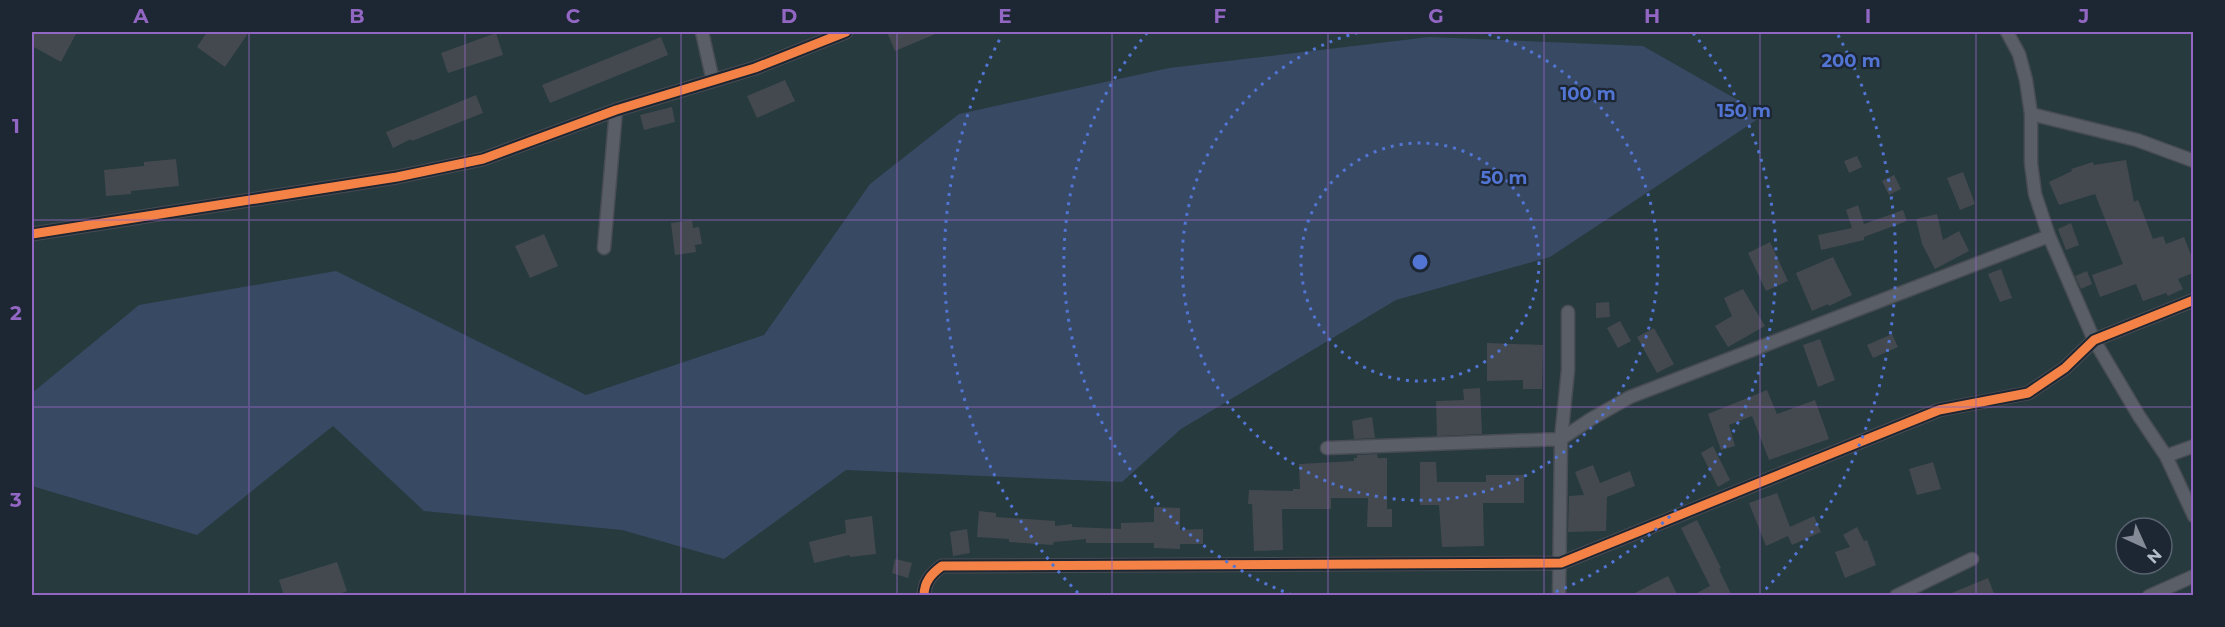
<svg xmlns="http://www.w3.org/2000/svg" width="2225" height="627" viewBox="0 0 2225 627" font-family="Montserrat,sans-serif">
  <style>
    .green { fill: #273a3e; fill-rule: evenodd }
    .water { fill: #384963 }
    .building { fill: #444950 }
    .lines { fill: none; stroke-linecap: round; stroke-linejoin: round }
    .minor-casing { stroke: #484c53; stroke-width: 15 }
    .minor { stroke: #5a5e66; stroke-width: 12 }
    .cycleway-casing { stroke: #1d2633; stroke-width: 13 }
    .cycleway { stroke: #f48246; stroke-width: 9 }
    .grid { fill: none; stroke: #9266c3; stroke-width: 1.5; stroke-opacity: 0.55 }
    .ring { fill: none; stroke: #5274d3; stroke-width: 3; stroke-dasharray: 3 6 }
    .centre { fill: #5274d3; stroke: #1d2633; stroke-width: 3 }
    .ring-label { font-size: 18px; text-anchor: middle; font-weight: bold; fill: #5274d3; stroke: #1d2633; stroke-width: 4.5; stroke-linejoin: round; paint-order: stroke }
    .neatline { fill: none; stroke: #9266c3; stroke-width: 2 }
    .grid-label { font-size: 20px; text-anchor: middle; font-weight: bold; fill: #9266c3 }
  </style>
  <rect width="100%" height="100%" fill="#2a3038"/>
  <path class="green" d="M32 32H2193V595H32ZM2126 528H2162V564H2126Z"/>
  <path class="water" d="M1429 37 1643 46 1764 115 1550 257 1396 300 1181 429 1122 482 846 470 724 559 622 530 424 511 333 426 197 535 32 486V393L139 305 336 271 586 395 764 335 870 184 959 114 1169 68Z"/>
  <path class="building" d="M34 32H77L61 62 32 46V36Z
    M207 32H249L225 67 197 47Z
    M887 32H940L895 51Z
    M496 33 503 55 448 73 441 53Z
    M661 37 668 55 550 103 542 85Z
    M785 80 795 101 757 118 747 96Z
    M476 95 483 113 412 141 411 139 393 148 386 132Z
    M672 107 675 122 644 130 640 115Z
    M1857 156 1862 167 1849 173 1844 161Z
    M176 159 179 186 131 191V194L106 196 104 170 144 166V162Z
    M2126 160 2134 202 2138 200 2153 239 2163 236 2166 244 2184 237 2193 260V273L2178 279 2183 289 2168 296 2166 293 2143 301 2136 284 2100 297 2092 275 2123 264 2095 194 2059 205 2049 182 2072 171 2071 169 2093 162 2094 165Z
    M1963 172 1975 204 1960 210 1947 178Z
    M1894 175 1901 189 1889 195 1882 181Z
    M1858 205 1864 224 1903 210 1907 221 1864 237V240L1821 250 1818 235 1852 228 1846 210Z
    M1937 214 1943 240 1959 231 1969 251 1935 269 1922 244 1916 219Z
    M692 220 693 228 699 227 702 244 695 245 696 252 675 255 671 223Z
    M2071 223 2079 245 2066 250 2058 229Z
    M544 234 558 266 530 278 515 246Z
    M1770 242 1788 281 1766 291 1748 253Z
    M1833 257 1852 295 1829 306 1828 304 1812 311 1796 273Z
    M2001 269 2012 298 2000 302 1988 274Z
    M2087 271 2092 284 2081 289 2075 276Z
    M1743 289 1765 326 1728 347 1715 326 1732 316 1724 298Z
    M1609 302 1610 317 1596 318V303Z
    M1620 321 1631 341 1618 348 1607 328Z
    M1654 328 1674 364 1657 373 1637 337Z
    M1892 334 1898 347 1873 358 1867 345Z
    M1820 339 1835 380 1818 387 1803 345Z
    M1487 343 1543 345 1542 389H1523V380L1487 381Z
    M1480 388 1482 434 1437 436 1436 401 1464 400 1463 389Z
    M1767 390 1777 414 1815 400 1829 439 1769 460 1752 416 1729 425 1735 446 1721 450 1708 414Z
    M1372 417 1375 438 1354 439 1352 421Z
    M1713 446 1730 480 1718 487 1701 453Z
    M1377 454 1378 458H1387V509H1392V527H1367L1368 498H1331V509H1282L1283 550 1254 551 1252 504H1248L1249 490 1293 491V489H1300L1299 464 1354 461V458H1357V455Z
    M1420 462H1436L1437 482H1486V475H1524V503H1483L1484 546 1442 547 1439 505H1420Z
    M1933 462 1941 489 1917 495 1909 469Z
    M1593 465 1600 483 1630 471 1635 486 1607 497 1606 531 1568 532 1569 496 1584 495 1575 472Z
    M1777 493 1790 527 1814 516 1821 532 1792 545 1788 536 1766 546 1749 503Z
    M1154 507 1180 508V530L1203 529V544H1180V549L1154 548V543H1086V539L1054 542 1053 545 1009 542V539L977 537 979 511 996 513V517L1055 521V526L1072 524V527L1121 529V523L1154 522Z
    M872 516 876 554 850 557 849 555 814 563 809 542 846 533 845 520Z
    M1697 520 1721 568 1719 569 1732 596H1691L1710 586 1681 528Z
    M1857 527 1864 541 1867 540 1876 565 1845 578 1835 552 1850 547 1843 535Z
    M967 529 970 553 953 556 950 532Z
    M895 559 912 563 908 578 892 573Z
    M337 562 347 591 335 596H284L279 580Z
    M1668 576 1678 596H1629Z
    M1988 578 1995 596H1947V595Z"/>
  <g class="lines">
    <defs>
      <path id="minor" d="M702 32 713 81
        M2007 32 2019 54 2026 80 2031 114V163L2035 194 2049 236 2094 340 2139 416 2166 456 2194 516
        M2031 114 2137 140 2194 161
        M32 234 397 177 483 159 616 110 755 68 846 32
        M604 248 616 110
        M1327 448 1561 439 1591 419 1630 397 2049 236
        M2166 456 2194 446
        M924 596C924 582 931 574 942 566L1561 563 1939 410 2028 393 2065 368 2094 340 2194 300
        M1559 596 1561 439 1568 370V312
        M1896 596 1972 559
        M2149 596 2194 576"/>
    </defs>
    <use href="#minor" class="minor-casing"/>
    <use href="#minor" class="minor"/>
    <defs>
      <path id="cycleway" d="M32 234 397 177 483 159 616 110 755 68 846 32
        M924 596C924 582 931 574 942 566L1561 563 1939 410 2028 393 2065 368 2094 340 2194 300"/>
    </defs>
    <use href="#cycleway" class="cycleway-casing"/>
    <use href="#cycleway" class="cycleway"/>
  </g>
  <path class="grid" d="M249 32V596M465 32V596M681 32V596M897 32V596M1112 32V596M1328 32V596M1544 32V596M1760 32V596M1976 32V596M32 220H2194M32 407H2194"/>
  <g class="ring">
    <circle cx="1420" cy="262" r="119"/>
    <path d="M1480 32A238 238 0 1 1 1360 32"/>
    <path d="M1292 595A357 357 0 0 1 1147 33M1693 33A357 357 0 0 1 1548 595"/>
    <path d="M1078 593A476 476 0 0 1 1002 35M1838 35A476 476 0 0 1 1762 593"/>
  </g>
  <circle cx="1420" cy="262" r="9" class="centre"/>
  <g class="ring-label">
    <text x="1851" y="67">200 m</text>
    <text x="1588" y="100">100 m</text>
    <text x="1744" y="117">150 m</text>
    <text x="1504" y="184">50 m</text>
  </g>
  <rect width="2225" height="627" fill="none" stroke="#1d2633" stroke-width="66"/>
  <g transform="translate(2144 546) rotate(135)"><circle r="28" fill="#1d2633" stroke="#59626f" stroke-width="1.5"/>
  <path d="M0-4.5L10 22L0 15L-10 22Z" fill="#848b96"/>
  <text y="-9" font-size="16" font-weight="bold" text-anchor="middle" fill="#b4bcc9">N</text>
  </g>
  <rect x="33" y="33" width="2159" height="561" class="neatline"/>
  <g class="grid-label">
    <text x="141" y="23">A</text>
    <text x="357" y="23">B</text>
    <text x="573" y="23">C</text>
    <text x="789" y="23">D</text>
    <text x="1005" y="23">E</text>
    <text x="1220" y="23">F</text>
    <text x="1436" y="23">G</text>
    <text x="1652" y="23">H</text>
    <text x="1868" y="23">I</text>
    <text x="2084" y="23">J</text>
    <text x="16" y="133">1</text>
    <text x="16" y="320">2</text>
    <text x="16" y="507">3</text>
  </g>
</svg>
